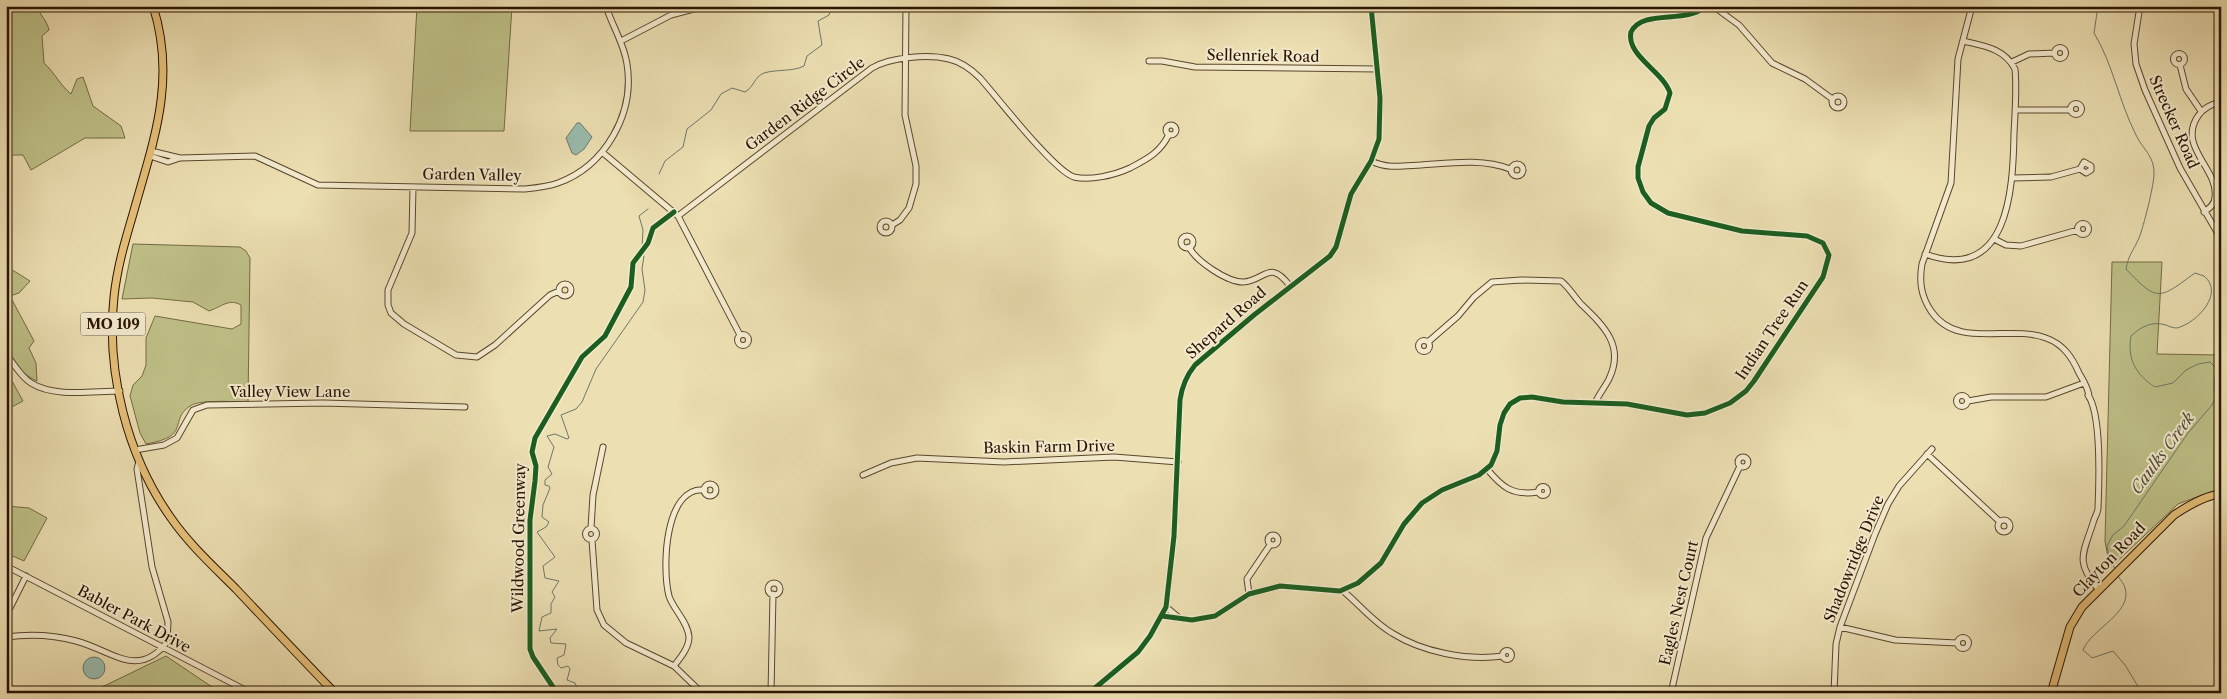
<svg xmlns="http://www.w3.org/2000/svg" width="2227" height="699" viewBox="0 0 2227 699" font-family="'Libre Caslon Text',serif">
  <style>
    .green { fill: #bec087; stroke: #746a44 }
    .water { fill: #99bcae; stroke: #6c7869 }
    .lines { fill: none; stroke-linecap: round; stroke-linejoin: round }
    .stream { stroke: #6c7869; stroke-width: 1 }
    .minor-casing { stroke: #5a462d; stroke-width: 7 }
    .major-casing { stroke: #291301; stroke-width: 9 }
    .minor { stroke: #f3eacd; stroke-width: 5 }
    .major { stroke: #e6c079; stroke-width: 7 }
    .cycleway-casing { stroke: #f3eacd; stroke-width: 8 }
    .cycleway { stroke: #1b5e20; stroke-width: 5 }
    .labels { text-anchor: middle; stroke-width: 4; stroke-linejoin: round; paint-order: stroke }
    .shield { fill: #f3eacd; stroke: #66543e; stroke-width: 1 }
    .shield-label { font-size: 14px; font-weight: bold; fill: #291301 }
    .street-label { font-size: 15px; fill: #291301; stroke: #f3eacd }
    .water-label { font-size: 16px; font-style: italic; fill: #504e3e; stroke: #f3eacd }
  </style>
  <rect width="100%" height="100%" fill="#ecdfb2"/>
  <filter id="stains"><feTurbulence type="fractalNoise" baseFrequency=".004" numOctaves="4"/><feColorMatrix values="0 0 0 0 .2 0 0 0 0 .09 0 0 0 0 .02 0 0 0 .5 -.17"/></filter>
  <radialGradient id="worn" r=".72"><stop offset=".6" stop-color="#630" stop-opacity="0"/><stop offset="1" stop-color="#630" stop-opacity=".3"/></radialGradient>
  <path class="green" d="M6 6H37C40 16 46 18 49 30L42 36 44 63C55 73 60 85 71 94L77 79 83 77 93 106 121 126 125 138H85L31 170 23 155H6Z
    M417 6H512L504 131H410Z
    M133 244 240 247 246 251 250 258 248 402C234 402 200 399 190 406 168 421 192 436 146 444L140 433 130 396 133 385 142 376 146 365V338L155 316 232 329 241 324V305C229 298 221 307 209 311L193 302 152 298 122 299Z
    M2112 262H2162L2157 354 2221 355V493L2202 495 2178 504 2110 568 2105 541Z
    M6 266 30 281 19 293 10 296 34 341 29 348 36 363 37 381C26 377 8 360 6 348 3 327 6 289 6 266Z
    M6 370 23 401 6 410Z
    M6 506 29 508 47 518 24 561 6 553Z
    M166 656 221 693H98L100 688Z"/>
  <path class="water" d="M577 123H580L592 137 584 149 576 155 572 153 566 138Z
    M83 668a11 11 0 1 1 22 0a11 11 0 1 1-22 0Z"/>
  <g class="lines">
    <path class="stream" d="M2098 6 2094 33C2113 64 2119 102 2136 135 2143 150 2155 156 2154 175 2153 189 2144 225 2139 238 2133 252 2129 253 2126 269 2158 303 2159 299 2195 273L2204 276C2225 293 2197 323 2177 328 2174 328 2170 327 2166 325 2152 321 2142 326 2131 336 2127 359 2136 375 2155 387L2173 383 2186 370 2198 364 2210 362 2216 368 2214 387 2216 396 2212 405 2188 433 2124 526 2113 535 2107 546 2109 557 2115 569
      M659 174 665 161 683 147 687 129 711 110 721 94 732 88 745 92C754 87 754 77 764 73 777 69 792 72 804 66L807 56 822 45 818 21 829 15 832 6
      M642 248 643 230 639 216 648 209
      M2117 575C2120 579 2124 584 2125 588 2133 613 2091 629 2083 650L2092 658 2113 651 2125 665 2139 688 2137 693
      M575 693 577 688 575 683 567 680 570 669 568 666 561 668 558 665 557 658 564 655 566 644 551 643 550 638 557 629 539 631 542 617 551 613V604L555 597 552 592 559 581 545 578 543 566 555 557 537 532 546 527 549 522 542 517 543 505 550 488 549 486 545 485V480L552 474 548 467 554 447 547 436 555 434 567 439 569 438 561 415 576 409 582 402 596 369 643 302 645 290 642 269 644 256"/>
    <defs>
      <path id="minor" d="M1713 6 1739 25 1772 63 1805 79 1831 98
        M1972 6 1958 59 1951 183 1922 264C1919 282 1921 296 1931 311 1957 350 2009 324 2046 338 2063 344 2072 357 2079 373 2083 380 2089 389 2089 397
        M2140 6 2134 44 2136 64 2145 90 2180 168 2221 239
        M621 41 671 15 705 6
        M2054.5 53a5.5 5.5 0 1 1 11 0a5.5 5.5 0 1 1-11 0Z
        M2173.5 59a5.5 5.5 0 1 1 11 0a5.5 5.5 0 1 1-11 0Z
        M1149 61H1162L1195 67 1377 69
        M2012 62 2029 54 2054 53
        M2180 65 2186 89 2201 111
        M1832 102a6 6 0 1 1 12 0a6 6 0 1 1-12 0Z
        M2070.5 109a5.5 5.5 0 1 1 11 0a5.5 5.5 0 1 1-11 0Z
        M2015 110H2070
        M1166 130a5 5 0 1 1 10 0a5 5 0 1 1-10 0Z
        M151 151 180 158 255 156 318 185 524 189C535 188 547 187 558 183 605 166 635 114 627 64 624 43 612 26 606 6
        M602 152 678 216 740 335
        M150 156 168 162 180 158
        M1371 161C1387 169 1403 166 1421 165 1450 163 1483 158 1510 169
        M1511 170a6 6 0 1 1 12 0a6 6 0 1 1-12 0Z
        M2013 178 2051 177 2080 169 2086 173 2091 170V166L2084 162 2080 169
        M413 187 412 233 388 290V305L391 313 404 324 456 355 477 357 495 345 550 295 559 291
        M2204 212C2210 208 2215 204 2215 197 2219 169 2177 147 2198 116 2203 108 2212 104 2221 102
        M678 216 872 68C891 57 928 54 949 59 962 62 971 69 980 78 997 97 1054 171 1074 177 1090 181 1115 175 1130 168 1147 159 1161 152 1169 134
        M880 227a6 6 0 1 1 12 0a6 6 0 1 1-12 0Z
        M2077.5 229a5.5 5.5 0 1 1 11 0a5.5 5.5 0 1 1-11 0Z
        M892 225 900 220 909 208 916 184V166L905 115 906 6
        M1181 242a6 6 0 1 1 12 0a6 6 0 1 1-12 0Z
        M1994 239 2006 245 2021 246 2078 230
        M1189 247C1196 261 1227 282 1243 282 1265 281 1269 258 1290 286
        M1925 254C2008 284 2013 191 2014 134 2015 112 2017 90 2015 69 2004 48 1984 46 1963 41
        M559 290a6 6 0 1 1 12 0a6 6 0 1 1-12 0Z
        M737.5 340a5.5 5.5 0 1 1 11 0a5.5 5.5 0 1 1-11 0Z
        M1418.5 346a5.5 5.5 0 1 1 11 0a5.5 5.5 0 1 1-11 0Z
        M1428 342 1458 316 1474 297 1492 282 1521 280 1561 281C1570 288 1574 297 1582 305 1604 326 1625 346 1609 379 1605 387 1599 394 1595 403
        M6 354C14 364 21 377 31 383 55 398 93 391 120 391
        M2088 395C2102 415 2099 483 2098 508 2098 513 2094 518 2093 523 2083 554 2075 562 2098 589
        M1956.5 401a5.5 5.5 0 1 1 11 0a5.5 5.5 0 1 1-11 0Z
        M1968 401 1991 397H2046L2084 383
        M135 450 164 445 177 438 193 410 207 405 323 403 465 407
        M1927 454 1999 521
        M1738 462a5 5 0 1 1 10 0a5 5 0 1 1-10 0Z
        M1487 469C1502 487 1512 496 1538 492
        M863 475 891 463 917 458 1004 462 1114 457 1178 462
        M704 490a6 6 0 1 1 12 0a6 6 0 1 1-12 0Z
        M1538.5 491a4.5 4.5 0 1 1 9 0a4.5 4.5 0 1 1-9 0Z
        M1998 526a6 6 0 1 1 12 0a6 6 0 1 1-12 0Z
        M591 528 593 495 603 447
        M585.5 534a5.5 5.5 0 1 1 11 0a5.5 5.5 0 1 1-11 0Z
        M1268 540a5 5 0 1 1 10 0a5 5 0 1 1-10 0Z
        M592 540 597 610 604 625 626 643 674 666 702 693
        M6 566 251 693
        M768 589a6 6 0 1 1 12 0a6 6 0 1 1-12 0Z
        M1342 590C1359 604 1373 622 1392 633 1422 652 1467 661 1503 656
        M1249 594 1247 579 1270 545
        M1166 607 1178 617
        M6 616 26 576
        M1162 616 1192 620 1215 616 1249 594 1280 586 1340 591 1358 583 1381 563 1404 524 1422 503 1442 490 1479 475 1491 465 1497 451 1500 425 1504 413 1510 404 1520 398 1532 397 1563 402 1627 404 1687 415 1705 413 1730 403 1746 391 1754 381 1823 277 1829 255 1823 243 1807 236 1742 231 1668 213 1651 203 1643 192 1638 178V167L1649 126 1654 118 1665 109 1670 93C1663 71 1626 56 1631 32 1643 8 1687 25 1706 6
        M2221 626 2218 659 2221 682
        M1840 627 1895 640 1957 643
        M6 637C29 634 54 635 76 641 111 650 138 680 167 642L168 622 152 567 137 469 139 461
        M1957.5 643a5.5 5.5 0 1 1 11 0a5.5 5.5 0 1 1-11 0Z
        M1502.5 655a4.5 4.5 0 1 1 9 0a4.5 4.5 0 1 1-9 0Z
        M674 666C680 658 689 648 689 637 688 622 673 609 669 596 662 569 664 486 705 490
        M771 693 773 594
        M1089 693 1138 652 1150 636 1166 607 1174 536 1180 400C1182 386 1186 376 1195 365L1254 315 1330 256 1336 247 1351 194 1371 161 1379 139 1380 98 1371 6
        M1671 693 1706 538 1740 466
        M1834 693 1836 644 1840 627 1875 534 1888 504 1899 486 1932 449"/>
      <path id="major" d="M153 6C177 81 153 142 133 214 125 241 117 268 114 297 106 372 127 456 171 518 189 544 213 566 236 589 269 624 302 659 335 693
        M2051 693 2070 627 2082 607 2174 515C2186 507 2206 495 2221 494"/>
    </defs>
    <use href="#minor" class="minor-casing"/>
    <use href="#major" class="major-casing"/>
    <use href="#minor" class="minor"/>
    <use href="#major" class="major"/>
    <defs>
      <path id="cycleway" d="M1162 616 1192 620 1215 616 1249 594 1280 586 1340 591 1358 583 1381 563 1404 524 1422 503 1442 490 1479 475 1491 465 1497 451 1500 425 1504 413 1510 404 1520 398 1532 397 1563 402 1627 404 1687 415 1705 413 1730 403 1746 391 1754 381 1823 277 1829 255 1823 243 1807 236 1742 231 1668 213 1651 203 1643 192 1638 178V167L1649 126 1654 118 1665 109 1670 93C1663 71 1626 56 1631 32 1643 8 1687 25 1706 6
        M557 693 533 657 530 649V520L535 481 536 466 532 452 535 438 582 357 605 336 631 287 633 263 648 243 653 228 674 212
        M1089 693 1138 652 1150 636 1166 607 1174 536 1180 400C1182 386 1186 376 1195 365L1254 315 1330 256 1336 247 1351 194 1371 161 1379 139 1380 98 1371 6"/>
    </defs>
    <use href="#cycleway" class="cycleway-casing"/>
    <use href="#cycleway" class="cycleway"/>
  </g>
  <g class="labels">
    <rect class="shield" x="80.5" y="312.5" width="65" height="23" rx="4"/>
    <g class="shield-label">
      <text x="113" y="329">MO 109</text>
    </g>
    <g class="street-label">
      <text transform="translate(1263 56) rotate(1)" y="5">Sellenriek Road</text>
      <text transform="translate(805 104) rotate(-37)" y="5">Garden Ridge Circle</text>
      <text transform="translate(2174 122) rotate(66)" y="5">Strecker Road</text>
      <text transform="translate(472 175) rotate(1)" y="5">Garden Valley</text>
      <text transform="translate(1226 323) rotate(-41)" y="5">Shepard Road</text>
      <text transform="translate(1772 330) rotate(-56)" y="5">Indian Tree Run</text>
      <text x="290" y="397">Valley View Lane</text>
      <text transform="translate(1049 447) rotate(-1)" y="5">Baskin Farm Drive</text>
      <text transform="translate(519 538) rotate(-89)" y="5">Wildwood Greenway</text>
      <text transform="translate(1854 559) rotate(-68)" y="5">Shadowridge Drive</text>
      <text transform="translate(2109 560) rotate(-46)" y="5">Clayton Road</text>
      <text transform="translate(1679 603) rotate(-77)" y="5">Eagles Nest Court</text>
      <text transform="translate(134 619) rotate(28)" y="5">Babler Park Drive</text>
    </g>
    <g class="water-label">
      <text transform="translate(2162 453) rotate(-54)" y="6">Caulks Creek</text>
    </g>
  </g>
  <rect width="2227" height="699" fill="none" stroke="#ecdfb2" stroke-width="25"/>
  <rect x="8" y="8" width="2212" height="684" fill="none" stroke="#291301" stroke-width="2.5"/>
  <rect x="12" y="12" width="2202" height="674" fill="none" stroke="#291301"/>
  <rect width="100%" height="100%" filter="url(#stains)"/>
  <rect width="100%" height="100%" fill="url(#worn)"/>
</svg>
